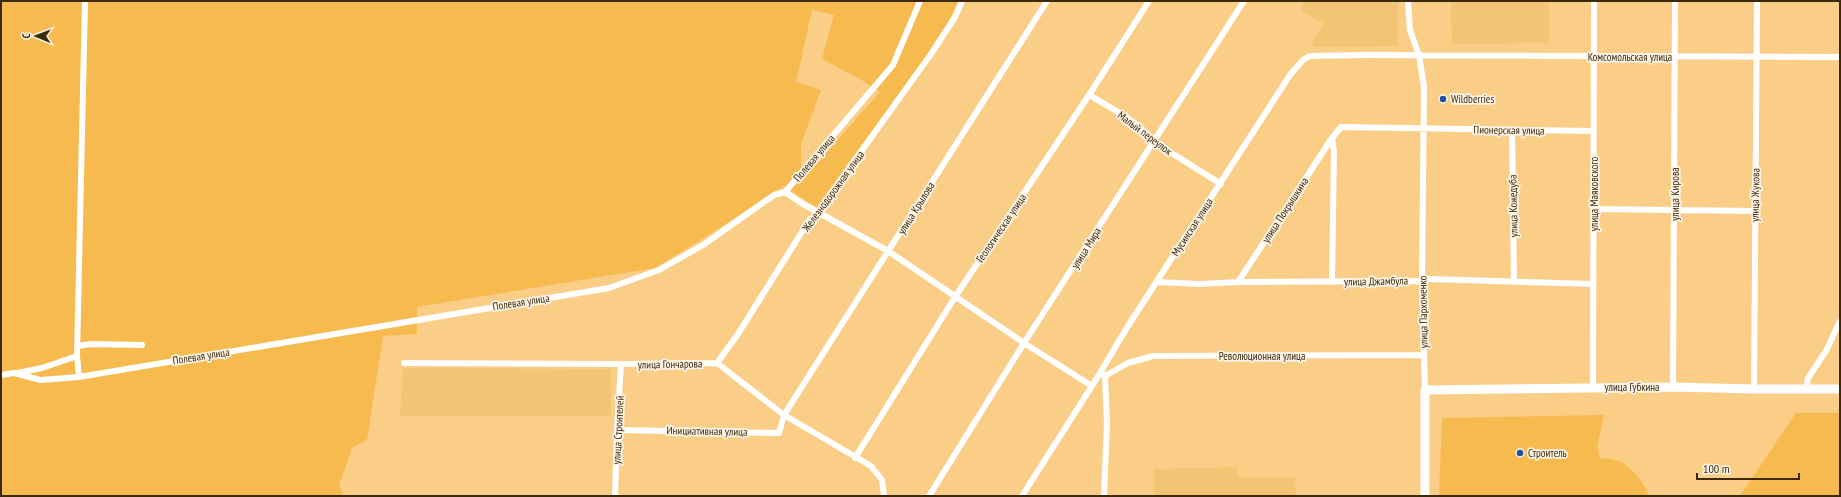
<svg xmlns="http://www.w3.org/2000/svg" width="1841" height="497" viewBox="0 0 1841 497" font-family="'PT Sans Narrow',sans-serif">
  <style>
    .built { fill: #f3c474 }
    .green { fill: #f6ba4e; fill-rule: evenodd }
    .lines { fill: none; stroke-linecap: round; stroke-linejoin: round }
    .street { stroke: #fff; stroke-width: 6 }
    .secondary { stroke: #fff; stroke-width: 9 }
    .poi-dot { fill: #1c52a4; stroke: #fef5e8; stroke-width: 1.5 }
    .labels { text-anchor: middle; stroke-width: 3.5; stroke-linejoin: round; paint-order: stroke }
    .street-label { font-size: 11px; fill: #3a290a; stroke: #fef5e8 }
    .poi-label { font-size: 11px; fill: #3a290a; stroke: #fef5e8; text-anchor: start }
  </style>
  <rect width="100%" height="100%" fill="#face87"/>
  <path class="built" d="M1304 1H1398V46L1313 47 1314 41 1323 23 1301 11Z
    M1451 1H1549V43L1452 44Z
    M403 368 611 369V416H400Z
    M1237 467V477H1295L1296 496H1154V469Z"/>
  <path class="green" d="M1 1H958L950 20 922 62 816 207 784 186 707 236 655 268 417 307V334L383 336 367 440 352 448 339 485 343 496H1ZM812 10 834 15 822 59 860 79 880 92 809 172 801 166V144L821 90 796 82Z
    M1796 413H1840V496H1740Z
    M1604 415 1597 448 1601 459C1623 455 1642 478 1649 496H1442L1439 494 1442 418Z"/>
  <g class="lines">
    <path class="street" d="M1408 1 1410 30 1419 55 1424 87 1422 281 1425 390
      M1089 95C1108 106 1142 124 1154 142L1221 184
      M1512 130 1514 281
      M1332 138 1334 151 1332 282
      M785 192 803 204 888 251 1024 343 1092 386
      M1595 209 1755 211
      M1158 282 1200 284 1238 282 1422 281 1429 279 1593 284
      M1238 282 1332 138 1341 127 1594 131
      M77 346 92 344 142 345
      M404 363 621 364 717 363 784 415 871 466 882 480 884 496
      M717 363 738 334 810 219 820 213 845 174 931 54 955 17 962 1
      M17 373 42 368 77 356
      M1102 373 1105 376 1107 423 1104 496
      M1 375 14 373 41 380 79 377 609 288 659 270 703 245 774 195 785 192 893 65 920 1
      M1105 376 1128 363 1153 356 1423 355
      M79 377 77 356 85 1
      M1593 387 1594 1
      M1673 387 1675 1
      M1754 389 1757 1
      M1806 389 1808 378 1826 351 1840 321
      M617 430 779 433 784 415 1047 1
      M855 458 955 297 1089 95 1149 1
      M615 496 617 430 621 364
      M929 496 1024 343 1244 1
      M1022 496 1097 378 1128 326 1290 75 1303 60 1310 56 1366 55 1840 57"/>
    <path class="secondary" d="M1425 496V390L1673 387 1754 389H1840"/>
  </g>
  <g class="poi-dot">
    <circle cx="1443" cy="99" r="4"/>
    <circle cx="1520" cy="453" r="4"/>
  </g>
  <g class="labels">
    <g class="street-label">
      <text x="1630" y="61">Комсомольская улица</text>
      <text transform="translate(1509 130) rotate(1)" y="4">Пионерская улица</text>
      <text transform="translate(1145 133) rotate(37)" y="4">Малый переулок</text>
      <text transform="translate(814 158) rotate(-50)" y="4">Полевая улица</text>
      <text transform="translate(833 191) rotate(-54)" y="4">Железнодорожная улица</text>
      <text transform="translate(1594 194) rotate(-90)" y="4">улица Маяковского</text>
      <text transform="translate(1675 194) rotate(-90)" y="4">улица Кирова</text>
      <text transform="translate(1755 195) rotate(-89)" y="4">улица Жукова</text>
      <text transform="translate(1513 206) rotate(-91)" y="4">улица Кожедуба</text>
      <text transform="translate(916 208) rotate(-58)" y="4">улица Крылова</text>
      <text transform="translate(1285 210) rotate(-57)" y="4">улица Покрышкина</text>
      <text transform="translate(1192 227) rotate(-57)" y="4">Мусинская улица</text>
      <text transform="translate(1001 228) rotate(-56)" y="4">Геологическая улица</text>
      <text transform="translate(1086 248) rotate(-58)" y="4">улица Мира</text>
      <text transform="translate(1376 281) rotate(-1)" y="4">улица Джамбула</text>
      <text transform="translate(521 302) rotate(-9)" y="4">Полевая улица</text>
      <text transform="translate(1423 312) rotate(-91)" y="4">улица Пархоменко</text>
      <text transform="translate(201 356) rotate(-9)" y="4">Полевая улица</text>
      <text x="1262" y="360">Революционная улица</text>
      <text transform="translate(670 364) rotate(-1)" y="4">улица Гончарова</text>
      <text x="1632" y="391">улица Губкина</text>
      <text transform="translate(618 430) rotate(-87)" y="4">улица Строителей</text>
      <text transform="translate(707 431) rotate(1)" y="4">Инициативная улица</text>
    </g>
    <g class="poi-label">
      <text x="1451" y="103">Wildberries</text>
      <text x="1528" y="457">Строитель</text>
    </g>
  </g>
  <rect width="1841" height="497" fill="none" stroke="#3a290a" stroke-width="4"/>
  <g transform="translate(36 36) rotate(271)" stroke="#fef5e8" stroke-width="3" paint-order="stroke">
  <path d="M0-3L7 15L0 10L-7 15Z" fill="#3a290a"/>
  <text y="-6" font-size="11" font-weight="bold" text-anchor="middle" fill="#3a290a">С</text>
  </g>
  <path d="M1697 473v6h102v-6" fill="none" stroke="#3a290a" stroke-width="2"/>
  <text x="1703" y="473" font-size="12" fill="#3a290a" stroke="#fef5e8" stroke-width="3" paint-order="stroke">100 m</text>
</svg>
